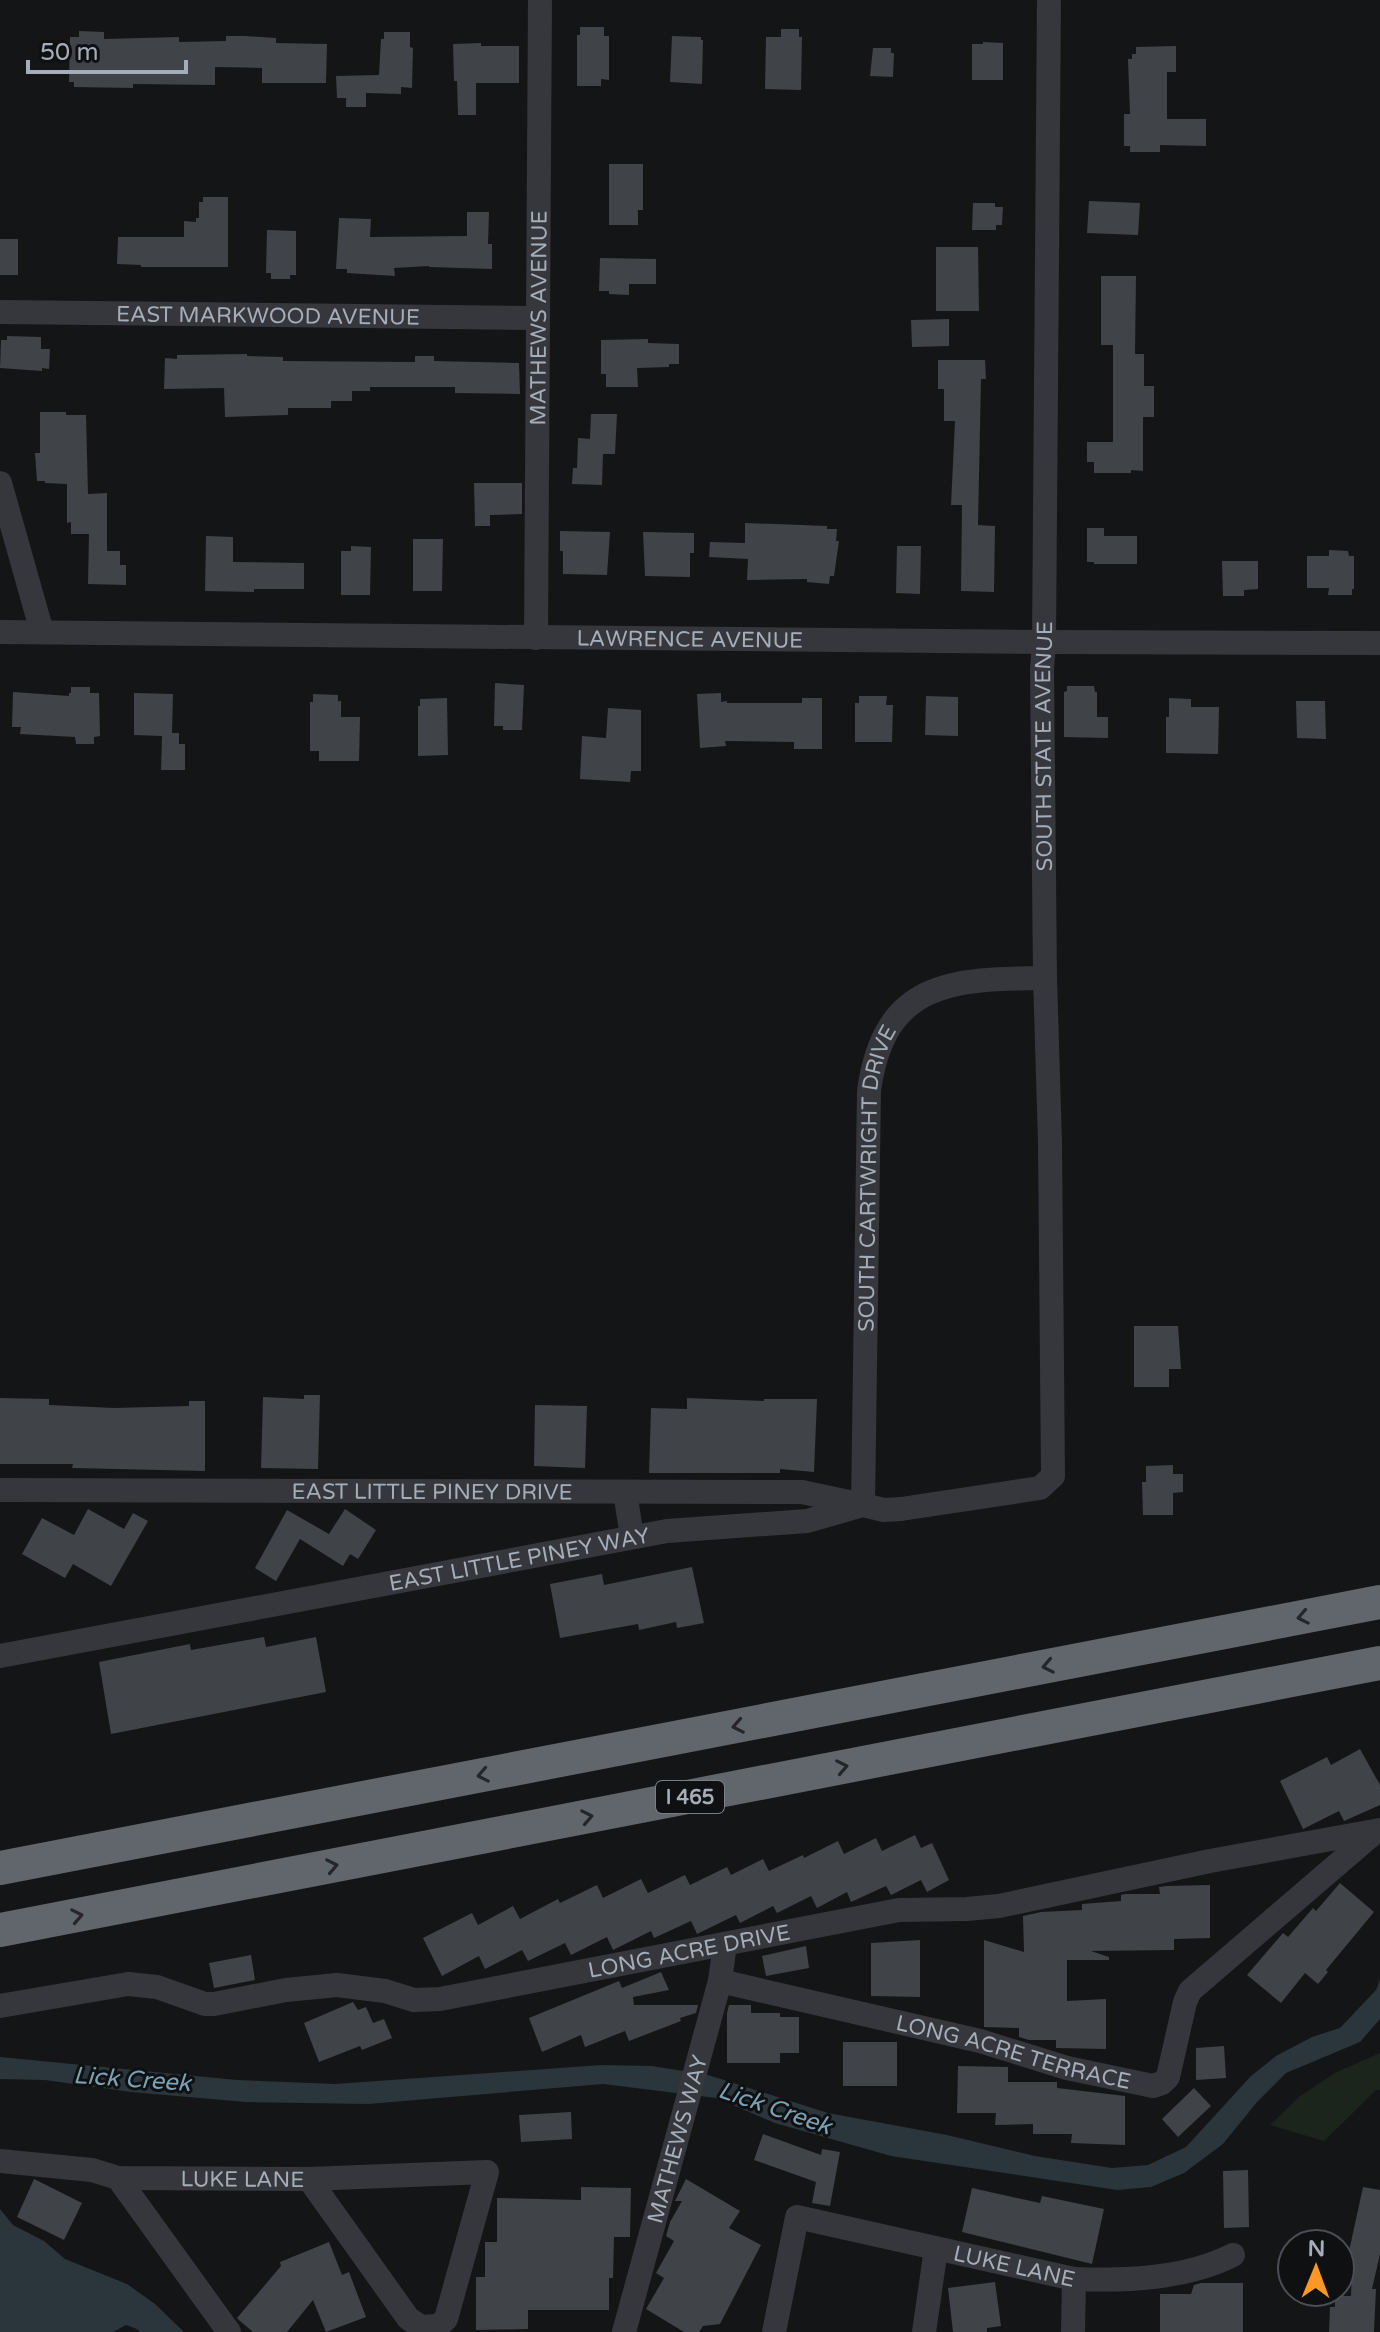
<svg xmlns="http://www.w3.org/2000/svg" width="1380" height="2332" viewBox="0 0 1380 2332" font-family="'Varela Round',sans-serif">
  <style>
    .green { fill: #1c251c }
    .water { fill: #2a363b }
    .building { fill: #404347 }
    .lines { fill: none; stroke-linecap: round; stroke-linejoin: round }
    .minor { stroke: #35373c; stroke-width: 24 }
    .highway { stroke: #61666d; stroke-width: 34 }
    .oneway { stroke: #242629 }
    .labels { text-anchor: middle; stroke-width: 6; stroke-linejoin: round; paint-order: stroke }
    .shield { fill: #0f1012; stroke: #787e86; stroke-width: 2 }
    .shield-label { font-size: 20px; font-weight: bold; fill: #a5adb8 }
    .street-label { font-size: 22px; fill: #a5adb8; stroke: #0f1012 }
    .water-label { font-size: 24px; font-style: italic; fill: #7aa1b5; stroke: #0f1012 }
  </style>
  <rect width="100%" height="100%" fill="#141517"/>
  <path class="green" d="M1380 2053V2090H1376L1324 2141 1270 2125 1299 2097 1335 2073Z"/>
  <path class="water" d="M1380 1979V2019L1360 2042 1286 2073 1257 2102 1223 2144 1184 2173 1151 2187 1117 2190 891 2156 775 2123 716 2098 603 2084 368 2104 246 2102 131 2092 45 2080 0 2079V2057L237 2080 335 2084 601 2065 652 2066 708 2075 828 2113 947 2135 1035 2156 1112 2168 1148 2165 1186 2147 1251 2076 1276 2056 1312 2037 1340 2028 1376 1990Z
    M0 2209 13 2225 44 2241 65 2259 127 2284 155 2304 184 2332H140L137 2329 126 2325 113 2332H0Z"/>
  <path class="building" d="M580 27H604V36H609V80L601 79V86H577V35H580Z
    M781 29H799V37H802L801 90 765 89 766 37H781Z
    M79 31 104 32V39L179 37V42L226 41V36H245L276 38V43L327 44 326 83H262V68L215 67V85L133 84V88L74 87V82H69L70 37H79Z
    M384 32H410V47L413 48 412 88 401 87V94L366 93V107H346V98H337L336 76 379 75 381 39H384Z
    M672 36 701 37V40H703L702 84 670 82Z
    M983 42 1003 43V80H972V44H983Z
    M481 43V46H519V83H476V115H458L457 81H454L453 44Z
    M1176 46V72H1167V119H1206V146L1160 145V152H1130V146H1124V114H1130L1128 59H1132V54H1136V47Z
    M873 48H891V53H894L893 77 870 76Z
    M609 164H643V210H638V225H609Z
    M203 197H228V267H141V265L117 264 118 237H184V221L196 222V218H199V202H203Z
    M1089 201 1140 203 1138 235 1087 233Z
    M973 203H995V207H1003L1002 225H996V230H972Z
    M467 212H489L488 244H492V269L429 267V266L394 268 395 276 347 273V269H336L339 218 371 219 370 237 467 236Z
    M267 230 296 231V275H290V279H271V273H266Z
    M0 239H18V275H0Z
    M936 247H978L979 311H936Z
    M600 258 656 259V284H629V295L609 294V291H599Z
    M1101 276H1136L1135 354H1144V386H1154V417H1143V471L1131 470V473H1094V462H1087V442H1113V345H1101Z
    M949 319V346L912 347 911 320Z
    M7 336 41 337V349H50L49 369 42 368V371L0 368 1 340H7Z
    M648 339V343L679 344V364H669V367L637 368 638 387H606V374H601V340Z
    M247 354V356L283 357V361L415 362V356H434V361L519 363 520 394 455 393V387H370V391H352V401H331V408H288V415L225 417 224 388 164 389 165 358 177 359V355Z
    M938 360H985L986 379H981L978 525 995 526 994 592 961 591 962 505H951L955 421H944V389H938Z
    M40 412H66V415H86L88 494 107 493V551H120V565H126V585L88 584 89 534H71V522L67 523V484L45 483V481H37L35 453H40Z
    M591 414H617L615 454H603L602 485 572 484 573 468H577L578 438 590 439Z
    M474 483H522V514L490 515V526H475Z
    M745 523 827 526V529H837L836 541H839L834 576H830L829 584 807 582V579L747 580 748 559 709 557 710 542 745 543Z
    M1087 528H1104V536H1137V564H1094V562H1087Z
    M560 531 610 532 607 575 563 574V551H560Z
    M643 532 694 533V553H690V577L645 576Z
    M206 536 233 537V562L304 563V589H254V592L205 591Z
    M413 539H443L442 591H413Z
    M351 546 371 547 370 595H341V551H351Z
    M897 546H921L920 594 896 593Z
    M1329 550 1348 551 1349 556H1354V589H1352V595H1328L1329 588H1307V556H1329Z
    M1222 561H1258V589L1244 590V596H1223Z
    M495 683 524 685 522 730H503V726H494Z
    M1067 686H1094L1095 692H1097V717H1108V738L1064 737V692L1067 691Z
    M71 687H90V693H99L100 736 94 737V744H76L75 737 20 734 21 727H12L13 692 69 696V693H71Z
    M134 693 173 694 172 733H179V744H185V770H161L162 736 134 735Z
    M721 693V702L727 701V703H802V698H822V749H794V742L725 741 726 746 700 748 697 694Z
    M313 694 338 695V701H341V717H360L359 761H319V751H310V702H313Z
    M859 696H887L886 705H893L892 742H855V703H859Z
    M926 696 958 697V736L925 735Z
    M447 698 448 755 418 756V706H420V699Z
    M1169 698 1191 699V707H1219L1218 754 1166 753V717H1169Z
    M1296 701H1325L1326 739 1297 738Z
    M608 708 641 710V771H631L630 782 580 779 582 736 606 738Z
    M1134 1326H1178L1181 1369H1169V1387H1134Z
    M304 1395H320L318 1469 261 1468 263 1397 304 1399Z
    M0 1398 49 1399V1405L114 1408 189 1406V1401H205V1471L72 1468 73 1464H0Z
    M687 1398 764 1401V1399H817L814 1472 780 1469V1473H649L651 1408 687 1409Z
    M535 1405 587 1406 585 1468 534 1466Z
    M1173 1465V1474H1183V1492L1173 1493V1515H1143L1142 1482H1146V1466Z
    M88 1509 124 1529 133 1513 148 1521 111 1586 73 1564 65 1578 22 1554 42 1518 74 1535Z
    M345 1509 376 1530 358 1559 350 1554 343 1566 300 1539 276 1581 255 1568 287 1510 329 1534Z
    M692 1567 704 1623 677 1628 676 1622 639 1630 638 1624 560 1638 550 1584 602 1574 604 1585Z
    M264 1637 266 1647 316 1637 326 1692 111 1734 99 1662 190 1644 191 1650Z
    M1360 1749 1380 1785V1805L1344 1821 1339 1811 1303 1829 1280 1781 1327 1757 1331 1765Z
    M915 1835 921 1848 932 1843 949 1880 927 1892 921 1880 891 1895 886 1886 851 1902 847 1892 817 1908 811 1896 777 1913 773 1906 740 1923 736 1915 697 1934 691 1921 654 1938 651 1931 613 1950 607 1937 571 1955 565 1943 528 1961 522 1950 485 1969 479 1956 442 1976 423 1938 472 1913 478 1925 513 1906 520 1919 558 1899 560 1903 597 1885 603 1898 641 1879 648 1893 685 1875 690 1885 727 1867 731 1875 763 1859 769 1871 803 1855 804 1858 838 1841 844 1854 876 1838 882 1851Z
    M1340 1883 1374 1912 1326 1970 1328 1972 1318 1984 1305 1973 1281 2003 1247 1975 1283 1933 1288 1937 1313 1908 1316 1911Z
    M1210 1885V1938L1174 1939V1950L1091 1951 1109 1957V1960H1067V2001L1106 1999V2049L1056 2048V2040H1029L1019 2037V2028L984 2027V1940L1024 1952 1023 1916 1041 1912 1082 1910V1904L1121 1901V1895L1125 1894H1160L1159 1887 1167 1886Z
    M920 1940V1997L871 1996V1943Z
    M806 1946 809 1968 766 1976 762 1956Z
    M251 1955 255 1980 214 1988 209 1963Z
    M661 1972 669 1990 633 1997 634 2005H698L696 2013 680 2018 681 2021 629 2041 625 2031 585 2047 581 2035 542 2052 529 2018 619 1981 622 1988Z
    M353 2002 358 2010 366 2007 373 2023 384 2019 392 2038 362 2050 360 2046 319 2062 304 2023Z
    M729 2005H751V2013H780V2017H799V2053H780V2063H727V2013Z
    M843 2042H897V2086H843Z
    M1224 2046 1226 2078 1196 2080V2048Z
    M958 2066 1008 2067V2082H1057V2088L1125 2096V2145L1071 2143 1072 2134H1033V2124L995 2125 996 2113H957Z
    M1194 2088 1211 2106 1178 2137 1162 2119Z
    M571 2112 572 2139 521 2142 519 2115Z
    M763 2134 821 2155 822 2149 840 2152 830 2206 812 2203 816 2182 754 2160Z
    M1248 2170 1249 2227 1224 2228 1223 2171Z
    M34 2179 82 2203 64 2240 17 2217Z
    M686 2179 740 2211 729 2228 761 2245 720 2324 703 2326 699 2332H684L646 2309 664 2278 656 2273 674 2241 666 2236 670 2222 682 2201H675Z
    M581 2187 631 2188 630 2237H614L613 2278H609V2310H528V2329L476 2330V2277H485V2242H497V2198L581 2200Z
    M1363 2187 1380 2190V2254L1372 2289H1376L1374 2332H1329L1330 2307H1335V2296H1351L1352 2266 1346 2265Z
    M972 2188 1040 2203 1042 2196 1104 2209 1092 2264 962 2232Z
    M329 2242 342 2275 349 2272 366 2317 326 2332 313 2300 287 2332H253L240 2321 237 2318 281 2266 280 2262Z
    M995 2282 1001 2326 987 2328V2332H953L948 2288Z
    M1201 2283H1243V2332H1160V2294H1191L1194 2285Z"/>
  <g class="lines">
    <g class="minor">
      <path id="s1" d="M0 312 538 318"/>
      <path d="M0 483 42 632"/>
      <path id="s2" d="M0 632 1044 642 1380 643"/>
      <path id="s3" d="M536 638 540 0"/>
      <path id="s4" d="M0 1490 802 1492 863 1505 869 1091C884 980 953 979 1045 978"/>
      <path d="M625 1492 632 1537"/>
      <path id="s5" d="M0 1656 667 1531 807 1521 863 1505 884 1510 901 1509 1040 1488 1053 1476 1050 1142 1045 978 1042 669 1044 642 1049 0"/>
      <path id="s6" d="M720 1981 980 2041 1067 2068 1153 2086 1162 2083 1168 2077 1185 2002 1190 1991 1375 1832"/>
      <path id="s7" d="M0 2006 128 1984 157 1987 205 2004H214L286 1990 337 1985 385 1991 414 2000 440 1999 899 1910 967 1909 999 1906 1210 1861 1380 1830"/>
      <path id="s8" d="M0 2161 92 2170 118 2178 309 2179 487 2172 446 2319 438 2326 421 2327 408 2318 309 2179"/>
      <path d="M118 2178 229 2332"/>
      <path id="s9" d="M624 2332 720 1981 725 1944"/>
      <path id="s10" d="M774 2332 797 2217 1074 2279C1127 2281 1185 2279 1233 2255"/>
      <path d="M924 2332 936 2249"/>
      <path d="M1073 2332 1074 2279"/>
    </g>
    <path class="highway" d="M0 1868 1380 1602
      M0 1930 1380 1663"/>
  </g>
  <defs><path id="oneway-chevron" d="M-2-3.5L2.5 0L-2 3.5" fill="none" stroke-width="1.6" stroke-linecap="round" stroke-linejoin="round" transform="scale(2)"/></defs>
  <g class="oneway">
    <use href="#oneway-chevron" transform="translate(1303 1617) rotate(169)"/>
    <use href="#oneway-chevron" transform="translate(1048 1666) rotate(169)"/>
    <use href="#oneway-chevron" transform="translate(738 1726) rotate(169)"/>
    <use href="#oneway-chevron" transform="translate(842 1767) rotate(-11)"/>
    <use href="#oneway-chevron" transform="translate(483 1775) rotate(169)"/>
    <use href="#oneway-chevron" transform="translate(587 1817) rotate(-11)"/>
    <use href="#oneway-chevron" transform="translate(332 1866) rotate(-11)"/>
    <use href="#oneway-chevron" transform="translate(77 1916) rotate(-11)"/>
  </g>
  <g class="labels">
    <rect class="shield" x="656" y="1781" width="68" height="32" rx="6"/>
    <g class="shield-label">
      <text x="690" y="1804">I 465</text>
    </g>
    <g class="street-label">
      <text dy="8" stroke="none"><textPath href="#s1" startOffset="268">EAST MARKWOOD AVENUE</textPath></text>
      <text dy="8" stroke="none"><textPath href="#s3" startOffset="320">MATHEWS AVENUE</textPath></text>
      <text dy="8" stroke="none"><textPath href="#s2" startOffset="690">LAWRENCE AVENUE</textPath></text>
      <text dy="8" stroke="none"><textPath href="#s5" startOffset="1804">SOUTH STATE AVENUE</textPath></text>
      <text dy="8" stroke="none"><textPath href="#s4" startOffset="1192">SOUTH CARTWRIGHT DRIVE</textPath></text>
      <text dy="8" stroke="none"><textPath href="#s4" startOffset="432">EAST LITTLE PINEY DRIVE</textPath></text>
      <text dy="8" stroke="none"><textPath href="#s5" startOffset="528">EAST LITTLE PINEY WAY</textPath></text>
      <text dy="8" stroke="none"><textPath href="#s7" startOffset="702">LONG ACRE DRIVE</textPath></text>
      <text dy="8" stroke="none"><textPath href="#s6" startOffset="302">LONG ACRE TERRACE</textPath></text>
      <text dy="8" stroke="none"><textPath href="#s9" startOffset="200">MATHEWS WAY</textPath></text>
      <text dy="8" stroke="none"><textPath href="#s8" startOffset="244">LUKE LANE</textPath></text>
      <text dy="8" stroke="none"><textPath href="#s10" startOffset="340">LUKE LANE</textPath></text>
    </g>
    <g class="water-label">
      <text transform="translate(132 2079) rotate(4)" y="8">Lick Creek</text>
      <text transform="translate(775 2108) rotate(19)" y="8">Lick Creek</text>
    </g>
  </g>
  <g transform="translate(1316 2268) rotate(1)"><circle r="38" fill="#0f1012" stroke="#4b4f54" stroke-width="2"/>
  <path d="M0-6L14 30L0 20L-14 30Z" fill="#fe9825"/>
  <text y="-12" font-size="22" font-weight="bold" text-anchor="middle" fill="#a5adb8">N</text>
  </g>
  <path d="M28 60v12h158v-12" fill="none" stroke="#a5adb8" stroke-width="4"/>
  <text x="40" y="60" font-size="24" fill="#a5adb8" stroke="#0f1012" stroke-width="6" paint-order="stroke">50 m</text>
</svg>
